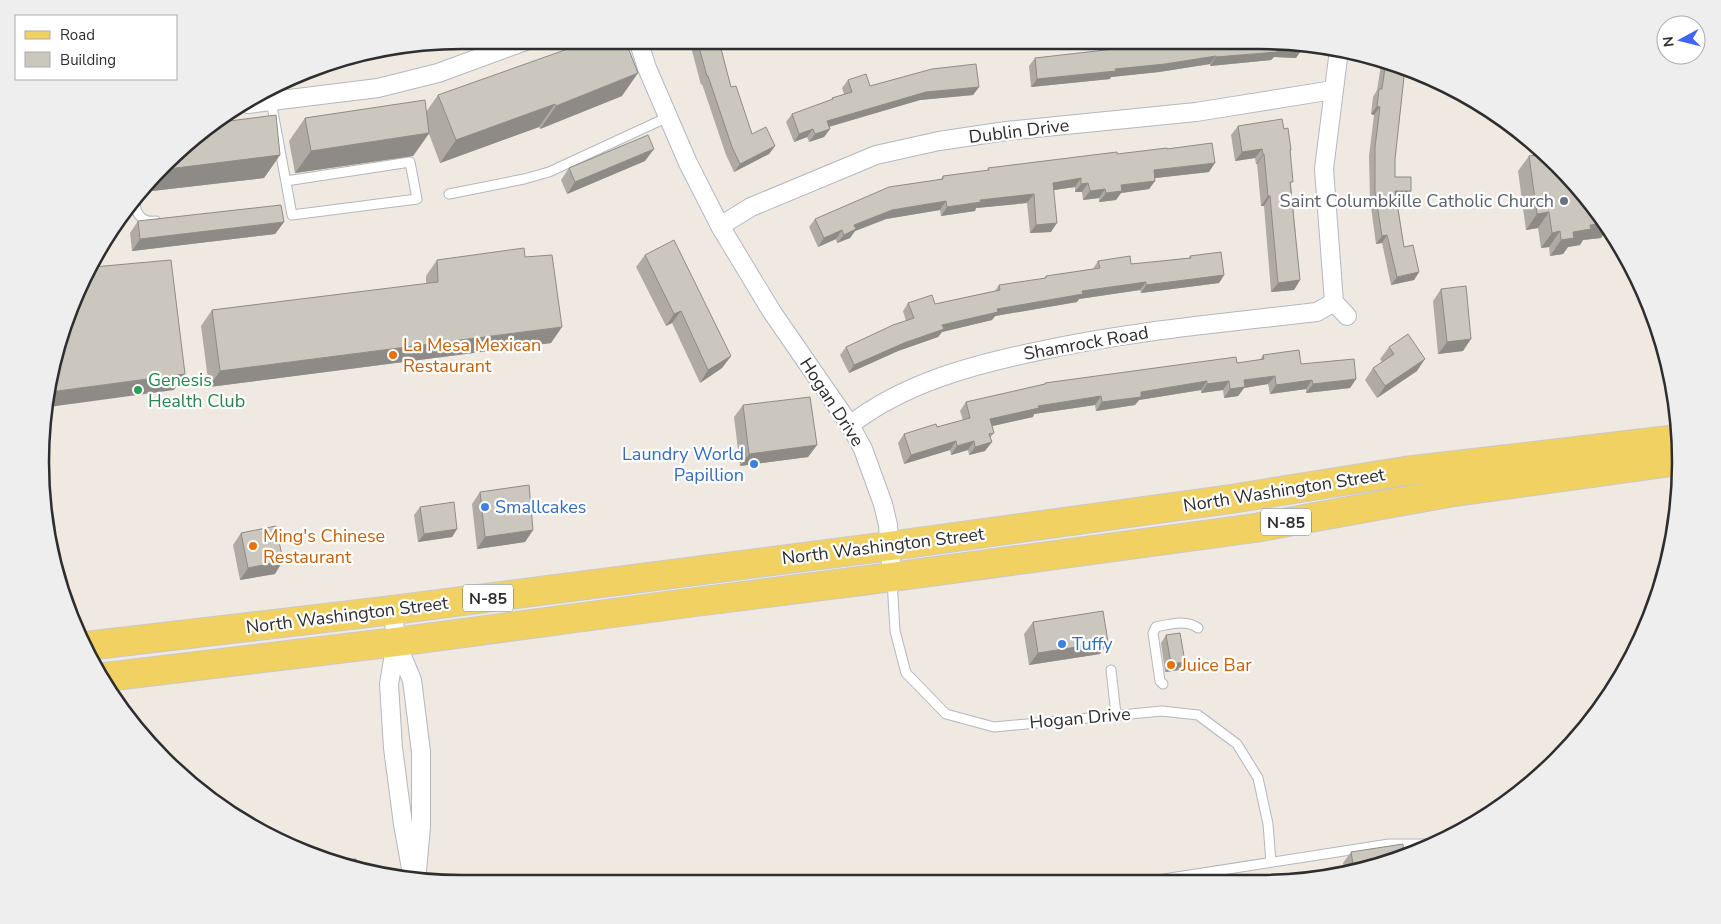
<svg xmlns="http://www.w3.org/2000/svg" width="1721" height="924" viewBox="0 0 1721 924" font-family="'Nunito Sans',sans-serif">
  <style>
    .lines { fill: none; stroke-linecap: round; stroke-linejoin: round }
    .lane-casing { stroke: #b4b7c1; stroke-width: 11 }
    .street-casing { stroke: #b4b7c1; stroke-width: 20 }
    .primary-casing { stroke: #c9c9c9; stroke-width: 30 }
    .lane { stroke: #fff; stroke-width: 9 }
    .street { stroke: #fff; stroke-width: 18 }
    .primary { stroke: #f2d163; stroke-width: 28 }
    .wall { fill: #afaba4 }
    .shaded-wall { fill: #8e8b86 }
    .building { fill: #cbc7bf; stroke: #8e8b86 }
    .worship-dot { fill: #6b7280; stroke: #fff; stroke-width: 2 }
    .food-dot { fill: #e8710a; stroke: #fff; stroke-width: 2 }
    .leisure-dot { fill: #2e9e5b; stroke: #fff; stroke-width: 2 }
    .shop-dot { fill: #3f7fe0; stroke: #fff; stroke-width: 2 }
    .labels { text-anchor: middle; stroke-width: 4.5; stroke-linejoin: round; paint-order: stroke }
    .shield { fill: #fff; stroke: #6d6d6d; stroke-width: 1 }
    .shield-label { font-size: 16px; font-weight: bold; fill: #2e2e2e }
    .street-label { font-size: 18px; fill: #2e2e2e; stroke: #fff }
    .worship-label { font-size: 18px; fill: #5b616d; stroke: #fff; text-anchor: end }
    .food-label { font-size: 18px; fill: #c56008; stroke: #fff; text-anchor: start }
    .leisure-label { font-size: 18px; fill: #27864d; stroke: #fff; text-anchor: start }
    .shop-label { font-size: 18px; fill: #366cbe; stroke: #fff; text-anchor: start }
    .rim { fill: none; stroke: #2e2e2e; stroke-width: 2.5 }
  </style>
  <rect width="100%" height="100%" fill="#efe9e1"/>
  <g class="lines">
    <defs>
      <path id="lane" d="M271 101C278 139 285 177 292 215L417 199 410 162 286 181
        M449 194 524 179 549 172 668 117
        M135 203C136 215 143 223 156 221
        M892 580 895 631 906 673 946 714 994 727 1162 711 1198 715 1237 744 1258 778 1268 824 1271 862
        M1111 670 1116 714
        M1163 684 1160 681 1153 633 1156 627C1170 624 1186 619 1198 628
        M1151 881 1389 844H1435"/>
      <path id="street" d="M638 40 647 68 688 163 720 226 772 312 850 425 863 449 883 504 888 525 892 577
        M248 104 378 88 438 73 528 40
        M720 226 751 207 876 155 939 141 1006 131 1196 112 1333 90
        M1334 302 1324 169 1339 50
        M1334 302 1347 316
        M850 425C904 383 972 365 1039 351 1130 331 1224 323 1317 312L1334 302
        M393 610 396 642 389 684 393 748 403 824 413 880
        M396 642 412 680 421 752V827L417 870"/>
      <path id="primary" d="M86 646 393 610 890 546 1231 499 1405 471 1678 439
        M106 677 396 642 688 603 892 577 1255 528 1448 493 1679 461"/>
    </defs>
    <use href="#lane" class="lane-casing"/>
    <use href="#street" class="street-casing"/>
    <use href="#primary" class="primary-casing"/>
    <use href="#lane" class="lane"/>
    <use href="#street" class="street"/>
    <use href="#primary" class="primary"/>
  </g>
  <path class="wall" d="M686 40H717L731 87 752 134 775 146 769 154 734 172 726 155 702 84 701 85 690 43 687 44Z
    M1122 44H1162L1302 49 1296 58 1274 57 1271 60 1210 66V64L1159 72 1111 77 1110 79 1031 87 1029 66 1035 58 1119 49Z
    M1382 59 1405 68 1395 159V177L1406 199H1397L1404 247 1419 272 1414 280 1391 285 1382 243 1376 244 1370 200 1369 156 1374 115 1371 114 1373 97 1377 90Z
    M848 80 870 86 979 87 973 95 920 100 829 127 830 129 824 137 809 142 807 137 794 142 786 122 792 114 831 100 832 98 844 94 842 88Z
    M438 95 622 96 540 129 539 127 440 163 429 134 413 156 295 173 289 141 305 118 426 112Z
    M1238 126 1284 129 1291 150 1290 152 1291 184 1300 280 1294 290 1271 292 1264 206H1261L1257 164H1256L1255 158 1235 161 1231 135Z
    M205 127 280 155 264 178 152 191 151 185Z
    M1167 149 1209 172 1155 178V181L1149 189 1121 193 1116 200 1099 202V198L1083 200 1082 192H1075V187L1054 190 1051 232 1030 233 1027 203 976 208 975 211 941 216 940 210 886 219 855 231 850 238 837 243 836 239 818 247 809 227 815 219 941 179 943 176 987 171 988 168Z
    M1529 156 1601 238 1583 240 1580 245 1568 247 1563 254 1550 256 1549 247 1541 248 1538 228 1526 230 1518 171Z
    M645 161 567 194 561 180 569 168Z
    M138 221 284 222 275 234 132 251 130 233Z
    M645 255 731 356 722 368 700 383 672 323 666 326 636 267Z
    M1190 256 1224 275 1219 283 1141 293 1140 290 1079 299 1077 302 995 316 992 320 942 332 938 337 898 351 849 373 840 355 846 347 906 321 903 311 908 303 935 304 995 291 999 285 1044 279 1046 276 1093 269 1098 261 1131 264 1189 258Z
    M525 257 551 343 209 387 201 326 212 310 426 284V276L437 260Z
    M1441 289 1463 351 1438 354 1433 301Z
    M1389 347 1417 371 1377 398 1365 380 1373 368 1382 362 1380 359Z
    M1263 355 1356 379 1350 388 1306 393V389L1270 394 1268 384 1244 388 1238 396 1224 398 1223 390 1201 393V390L1139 400 1135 405 1096 411 1095 405 1034 414 1033 417 992 426 994 433 990 438 985 451 969 455 968 450 951 455 950 450 904 464 898 443 904 434 937 427 963 420 960 411 966 402 1044 385 1045 383 1237 363 1260 360Z
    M743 405 817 445 808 457 740 466 734 417Z
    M480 492 533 530 525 542 477 549 472 504Z
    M420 507 457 529 452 537 418 542 414 515Z
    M241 533 275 574 240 580 233 545Z
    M1033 622 1100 654 1029 665 1024 634Z
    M1166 635 1185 662 1179 670 1165 672 1161 643Z
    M1351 852 1404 856 1345 872 1343 863Z"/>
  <path class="shaded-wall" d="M1277 48 1302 49 1296 58 1274 57 1271 60 1210 66 1216 57Z
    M1216 56 1210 64 1159 72 1111 77 1110 79 1031 87 1037 79Z
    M638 73 622 96 540 129 556 106Z
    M979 87 973 95 920 100 821 129 827 121 926 92Z
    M555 104 539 127 440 163 456 140Z
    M1377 106 1380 107 1374 115 1371 114Z
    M813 129 807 137 794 142 799 134Z
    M830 129 824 137 809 142 815 134Z
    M429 133 413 156 295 173 311 151Z
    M775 146 769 154 734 172 740 164Z
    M654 149 645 161 567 194 575 182Z
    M1262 149 1255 158 1235 161 1242 152Z
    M1263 154H1264L1257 164H1256Z
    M280 155 264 178 152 191 168 169Z
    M1215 163 1209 172 1147 179 1154 170Z
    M1081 178 1075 187 1047 191 1053 183Z
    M1155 181 1149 189 1121 193 1116 200 1099 202 1106 193 1121 185Z
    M1088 183 1082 192H1075L1081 184Z
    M1105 189 1099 198 1083 200 1090 191Z
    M1395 191H1411L1406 199H1390Z
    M1034 194 1027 203 976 208 975 211 941 216 947 207 980 200Z
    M1268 196H1270L1264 206H1261Z
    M946 201 940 210 886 219 855 231 850 238 837 243 844 235 854 225 892 210Z
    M1549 212 1538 228 1526 230 1537 214Z
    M284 222 275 234 132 251 140 239Z
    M1057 223 1051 232 1030 233 1036 225Z
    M1604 223 1608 228 1601 238 1583 240 1580 245 1568 247 1563 254 1550 256 1561 240 1573 232 1590 225Z
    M842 230 836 239 818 247 824 238Z
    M1560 231 1549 247 1541 248 1552 233Z
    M1387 235 1382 243 1376 244 1382 236Z
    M1419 272 1414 280 1391 285 1397 277Z
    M1224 275 1219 283 1141 293 1146 285Z
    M1300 280 1294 290 1271 292 1278 283Z
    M1146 282 1140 290 1079 299 1077 302 995 316 992 320 942 332 938 337 898 351 849 373 854 365 942 325 997 309 1082 291Z
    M681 311 672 323 666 326 674 314Z
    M562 327 551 343 209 387 220 371Z
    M1471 339 1463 351 1438 354 1447 342Z
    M731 356 722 368 700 383 708 370Z
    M1425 359 1417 371 1377 398 1385 386Z
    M185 374 174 390 49 407 50 392Z
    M1275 376 1268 384 1244 388 1238 396 1224 398 1230 389 1244 380Z
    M1356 379 1350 388 1306 393 1313 384Z
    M1312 380 1306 389 1270 394 1276 385Z
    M1207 381 1201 390 1139 400 1135 405 1096 411 1102 402 1141 392Z
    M1229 381 1223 390 1201 393 1207 384Z
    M1101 396 1095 405 1034 414 1033 417 984 428 990 419 1038 406Z
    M956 441 950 450 904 464 911 455Z
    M974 441 968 450 951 455 957 446Z
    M992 442 985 451 969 455 975 447Z
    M817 445 808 457 740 466 749 454Z
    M457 529 452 537 418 542 424 534Z
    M533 530 525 542 477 549 485 537Z
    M283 561 275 574 240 580 248 568Z
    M1108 642 1100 654 1029 665 1038 653Z
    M1185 662 1179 670 1165 672 1171 664Z"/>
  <path class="building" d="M593 40H625L638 73 556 106 555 104 456 140 438 95Z
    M697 40 719 41 731 87 736 86 752 134 766 127 775 146 740 164 732 147 708 76H707Z
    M1150 41H1162V44L1190 41H1286L1302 44V49L1277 48V52L1216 57V56L1165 64 1115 69 1116 71 1037 79 1035 58 1123 48 1122 44Z
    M1386 61 1405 68 1395 159V177H1411V191H1395L1404 247 1413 245 1419 272 1397 277 1387 235 1382 236 1375 192V147L1380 107 1377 106 1379 89H1382Z
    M976 64 979 87 926 92 827 121 830 129 815 134 813 129 799 134 792 114 833 99 832 98 852 92 848 80 866 74 870 86 932 69Z
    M425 100 429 133 311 151 305 118Z
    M276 115 280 155 168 169V167L205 127 214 123Z
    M1282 119 1284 129 1288 128 1291 150H1290L1293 182H1290L1300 280 1278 283 1270 196H1268L1264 154H1263L1262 149 1242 152 1238 126Z
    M648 135 654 149 575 182 569 168Z
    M1212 143 1215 163 1154 170 1155 181 1121 185 1122 191 1106 193 1105 189 1090 191 1088 183 1081 184V178L1053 183 1057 223 1036 225 1034 194 980 200 981 202 947 207 946 201 892 210 854 225 856 229 844 235 842 230 824 238 815 219 889 187 943 179V176L989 170 988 168 1117 152V154L1167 148V149Z
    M1544 154 1576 184 1604 223 1590 225 1591 229 1573 232 1574 238 1561 240 1560 231 1552 233 1549 212 1537 214 1529 156Z
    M281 205 284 222 140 239 138 221Z
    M674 240 731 356 708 370 681 311 674 314 645 255Z
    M524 248 525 257 552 255 562 327 220 371 212 310 438 282 437 260Z
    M1221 252 1224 275 1146 285V282L1082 291 1083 294 997 309 998 312 942 325 944 329 904 343 854 365 846 347 893 325 914 318 908 303 932 295 935 304 1000 290 999 285 1046 278V276L1100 268 1098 261 1130 256 1131 264 1191 258 1190 256Z
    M171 260 185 374 50 392 54 353 93 267Z
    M1466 286 1471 339 1447 342 1441 289Z
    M1408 334 1425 359 1385 386 1373 368 1394 354 1389 347Z
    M1299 350 1301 364 1354 359 1356 379 1313 384 1312 380 1276 385 1275 376 1244 380 1245 387 1230 389 1229 381 1207 384V381L1141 392V397L1102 402 1101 396 1038 406 1039 408 990 419 994 433 989 434 992 442 975 447 974 441 957 446 956 441 911 455 904 434 936 424 937 427 970 418 966 402 1045 384V383L1236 357 1237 363 1264 359 1263 355Z
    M810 397 817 445 749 454 743 405Z
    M529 485 533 530 485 537 480 492Z
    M454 502 457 529 424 534 420 507Z
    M276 526 283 561 248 568 241 533Z
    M1103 611 1108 642 1038 653 1033 622Z
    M1180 633 1185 662 1171 664 1166 635Z
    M1403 844 1404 856 1354 870 1351 852Z
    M356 859 357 870H352L333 862 334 861Z"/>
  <circle class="worship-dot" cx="1564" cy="201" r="5"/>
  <g class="food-dot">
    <circle cx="393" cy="355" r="5"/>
    <circle cx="253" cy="546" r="5"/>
    <circle cx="1171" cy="665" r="5"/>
  </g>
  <circle class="leisure-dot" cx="138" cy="390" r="5"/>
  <g class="shop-dot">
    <circle cx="754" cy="464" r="5"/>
    <circle cx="485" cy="507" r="5"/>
    <circle cx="1062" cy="644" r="5"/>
  </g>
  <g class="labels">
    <g class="shield">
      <rect x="1261" y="508.5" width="50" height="27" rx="4"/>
      <rect x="463" y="584.5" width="50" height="27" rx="4"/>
    </g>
    <g class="shield-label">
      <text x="1286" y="528">N-85</text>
      <text x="488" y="604">N-85</text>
    </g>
    <g class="street-label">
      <text transform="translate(1019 131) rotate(-7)" y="6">Dublin Drive</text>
      <text transform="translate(1086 343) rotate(-10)" y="6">Shamrock Road</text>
      <text transform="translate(832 402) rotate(57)" y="6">Hogan Drive</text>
      <text transform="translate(1284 490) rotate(-9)" y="6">North Washington Street</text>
      <text transform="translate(883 546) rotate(-7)" y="6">North Washington Street</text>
      <text transform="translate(347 615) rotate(-7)" y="6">North Washington Street</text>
      <text transform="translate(1080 718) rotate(-5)" y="6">Hogan Drive</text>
    </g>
    <g class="worship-label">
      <text x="1554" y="207">Saint Columbkille Catholic Church</text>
    </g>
    <g class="food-label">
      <text x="403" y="351">La Mesa Mexican<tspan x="403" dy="21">Restaurant</tspan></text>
      <text x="263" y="542">Ming's Chinese<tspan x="263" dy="21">Restaurant</tspan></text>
      <text x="1181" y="671">Juice Bar</text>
    </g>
    <g class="leisure-label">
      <text x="148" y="386">Genesis<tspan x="148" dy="21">Health Club</tspan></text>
    </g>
    <g class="shop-label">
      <text x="744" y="460" text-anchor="end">Laundry World<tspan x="744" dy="21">Papillion</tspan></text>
      <text x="495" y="513">Smallcakes</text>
      <text x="1072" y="650">Tuffy</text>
    </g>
  </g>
  <path d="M0 0H1721V924H0ZM462 49H1259A413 413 0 0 1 1672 462V462A413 413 0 0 1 1259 875H462A413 413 0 0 1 49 462V462A413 413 0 0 1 462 49Z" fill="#eee" fill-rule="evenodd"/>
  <path class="rim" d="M462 49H1259A413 413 0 0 1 1672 462V462A413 413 0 0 1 1259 875H462A413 413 0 0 1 49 462V462A413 413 0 0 1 462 49Z"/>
  <rect x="15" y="15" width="162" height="65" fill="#ffffff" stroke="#ababab"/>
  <rect x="25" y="31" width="25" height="8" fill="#f2d163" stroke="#ababab"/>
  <text x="60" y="40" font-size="15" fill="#2e2e2e">Road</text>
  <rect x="25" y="52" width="25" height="15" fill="#cbc7bf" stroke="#ababab"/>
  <text x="60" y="65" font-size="15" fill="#2e2e2e">Building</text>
  <g transform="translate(1681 40) rotate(263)"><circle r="24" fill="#ffffff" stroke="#ababab"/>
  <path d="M0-4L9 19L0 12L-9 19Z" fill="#4264fb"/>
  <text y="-8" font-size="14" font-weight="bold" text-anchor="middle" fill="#2e2e2e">N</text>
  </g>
</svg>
